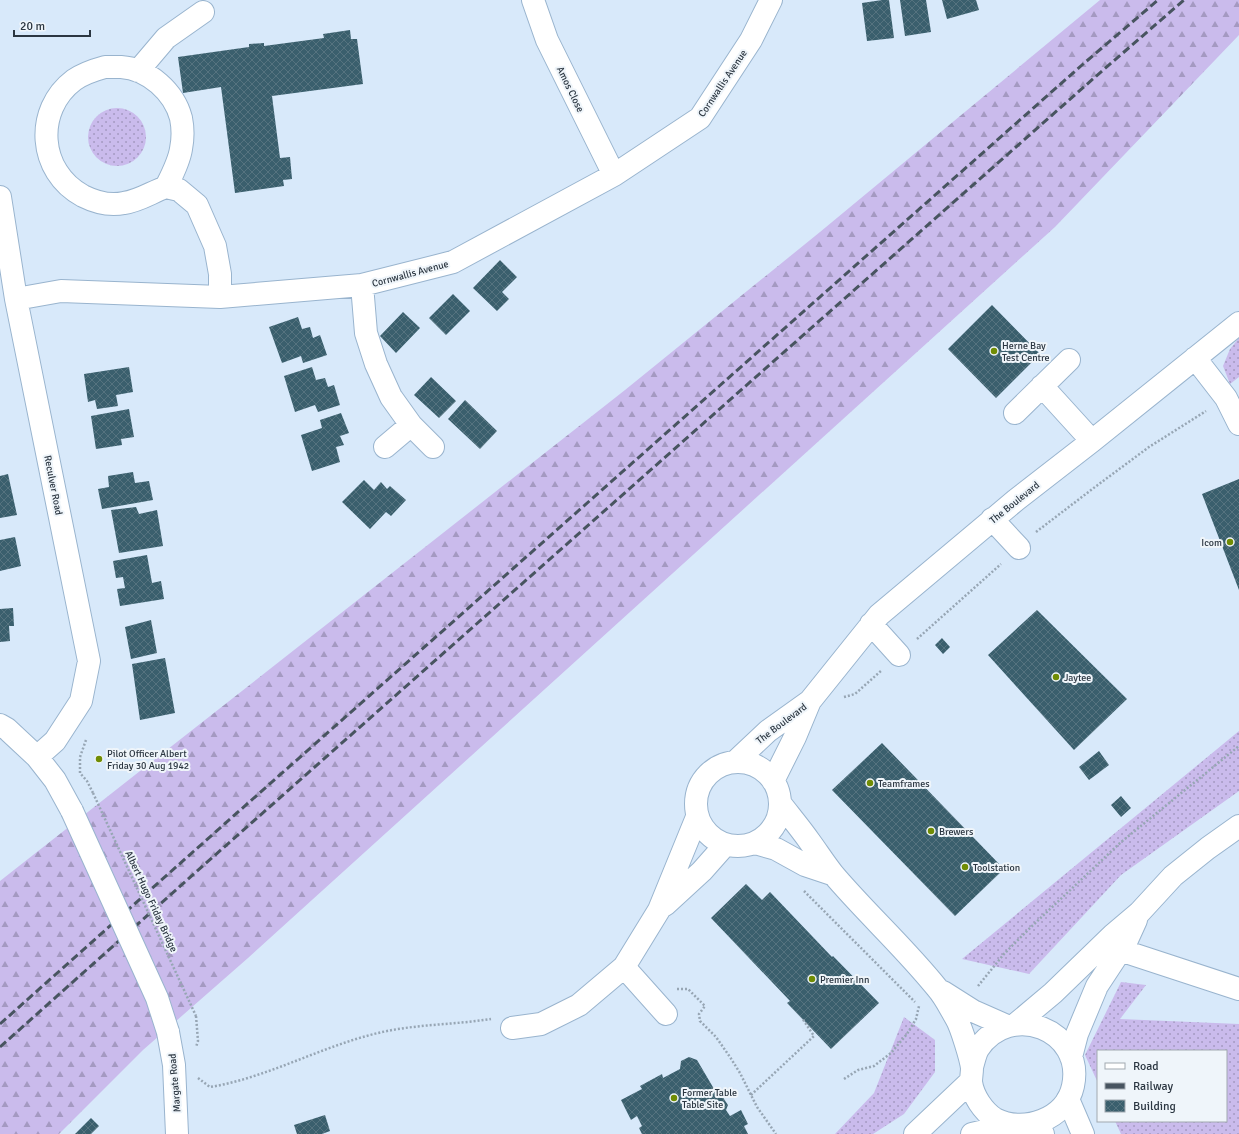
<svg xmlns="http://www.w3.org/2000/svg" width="1239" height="1134" viewBox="0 0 1239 1134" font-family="Signika,sans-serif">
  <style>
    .grass { fill: url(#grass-dots) }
    .forest { fill: url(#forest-firs) }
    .building { fill: url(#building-cross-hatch) }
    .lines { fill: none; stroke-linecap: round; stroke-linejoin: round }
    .minor-casing { stroke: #99b4ce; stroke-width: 24 }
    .highway-casing { stroke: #99b4ce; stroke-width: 24 }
    .path { stroke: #97a6b4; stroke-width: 2.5; stroke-dasharray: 2 2; stroke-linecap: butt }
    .minor { stroke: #fff; stroke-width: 22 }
    .highway { stroke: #fff; stroke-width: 22 }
    .rail { stroke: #485460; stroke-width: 3; stroke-dasharray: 8 4; stroke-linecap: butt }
    .minor-bridge-casing { stroke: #99b4ce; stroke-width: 24; stroke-linecap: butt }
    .path-bridge { stroke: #97a6b4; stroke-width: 2.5; stroke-dasharray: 2 2; stroke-linecap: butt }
    .minor-bridge { stroke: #fff; stroke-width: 22 }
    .poi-dot { fill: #708c04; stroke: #eff5fa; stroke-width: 1.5 }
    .labels { text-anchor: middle; stroke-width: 4; stroke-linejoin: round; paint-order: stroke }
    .street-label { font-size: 10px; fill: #2b3641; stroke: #eff5fa }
    .poi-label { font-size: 10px; fill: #2b3641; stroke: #eff5fa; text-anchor: start }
  </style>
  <defs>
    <pattern id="grass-dots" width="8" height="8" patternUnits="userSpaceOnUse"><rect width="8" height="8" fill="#cabbec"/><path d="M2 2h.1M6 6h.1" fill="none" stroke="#a499c1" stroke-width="1.8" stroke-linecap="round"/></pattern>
    <pattern id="forest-firs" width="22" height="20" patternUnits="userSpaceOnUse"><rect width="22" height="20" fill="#cabbec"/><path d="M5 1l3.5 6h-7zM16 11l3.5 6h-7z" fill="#a499c1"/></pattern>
    <pattern id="building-cross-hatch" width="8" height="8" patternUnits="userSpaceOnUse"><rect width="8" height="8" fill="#3a5f6d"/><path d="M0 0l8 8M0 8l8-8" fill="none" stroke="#55737f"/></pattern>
  </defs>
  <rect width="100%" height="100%" fill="#d8e9fa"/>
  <path class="grass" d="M88 137a29 29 0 1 1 58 0a29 29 0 1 1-58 0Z
    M1239 338V377L1230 384 1223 366 1230 349Z
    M1239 731V791L1121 875 1029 974 962 959Z
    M1121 982 1146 985 1120 1019 1239 1024V1134H1121L1115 1121H1226V1051H1098V1083L1085 1055Z
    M904 1017 935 1040V1072L904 1114 873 1134H835L874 1093Z"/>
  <path class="forest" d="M1100 0H1239V35L1055 227 248 958 143 1050 59 1134H0V881L625 390 820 232Z"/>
  <path class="building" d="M882 0H889L894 38 867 41 862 3Z
    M900 0H926L931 32 905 36Z
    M942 0H976L979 10 947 19Z
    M350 30 351 39H357L363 84 272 96 280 158 290 157 292 179 283 180 284 186 235 193 221 87 183 93 178 57 249 47V44L264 43V46L324 38 323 34Z
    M500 260 517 277 502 292 509 299 497 311 473 288Z
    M453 294 470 311 446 335 429 318Z
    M992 305 1040 354 996 398 948 349Z
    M403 312 420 328 396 353 380 336Z
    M298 317 302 329 310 327 313 338 320 335 327 355 303 363 301 356 282 363 269 327Z
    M129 367 133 392 116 395 118 406 97 409 95 400 88 402 84 374Z
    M312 367 316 380 325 378 328 387 334 385 340 405 318 412 315 405 295 412 284 376Z
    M431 377 456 401 439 418 414 395Z
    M465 400 497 431 480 449 448 419Z
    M129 409 134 437 121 439 122 445 96 449 91 416Z
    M341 413 349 433 340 436 344 445 336 447 340 462 312 471 301 435 322 428 320 420Z
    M133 472 135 483 149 481 153 500 102 509 98 489 109 487 108 476Z
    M8 474 17 515 0 518V476Z
    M1239 479V590L1202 494Z
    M364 480 374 490 381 482 387 489 390 486 406 500 391 516 386 512 370 529 342 502Z
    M136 507 139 514 157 510 163 546 119 553 111 510Z
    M15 537 21 566 0 571V540Z
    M147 555 152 583 161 581 164 599 120 606 117 589 125 588 123 577 116 578 113 561Z
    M13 608 14 626H9L10 641 0 642V609Z
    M1037 610 1127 699 1074 750 988 655Z
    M151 620 157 653 131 659 125 627Z
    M942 638 950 647 943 654 935 645Z
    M165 658 175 713 140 720 132 664Z
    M882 743 1004 869 955 916 832 790Z
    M1099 751 1109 765 1089 780 1079 767Z
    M1121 796 1131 808 1121 817 1111 805Z
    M746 884 762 900 770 892 832 957 833 956 879 1003 831 1049 787 1003 790 1001 711 918Z
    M689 1057 697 1060 717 1094 722 1096 728 1105 726 1110 730 1116 741 1110 748 1124 744 1126 748 1134H642L639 1128 642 1126 637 1116 631 1120 621 1100 642 1089 640 1086 662 1074 663 1078 680 1069 681 1061Z
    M325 1115 330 1131 322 1134H297L294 1125Z
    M91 1118 99 1126 91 1134H75Z"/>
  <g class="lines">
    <defs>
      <path id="minor" d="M533 0 547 40 614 175
        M105 67C110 67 116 67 121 67 149 69 174 92 181 118 183 128 183 139 181 149 179 162 172 175 166 187 152 192 139 201 124 203 110 206 95 202 83 196 38 172 34 110 74 80 84 73 94 70 105 67Z
        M138 71 166 38 203 12
        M166 187 179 190 197 205 215 246 220 274V297
        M0 197 16 299 89 661 81 701 55 741 37 757
        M362 285 366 333 376 364 391 397 411 425 433 447
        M16 299 61 291 220 297 362 285 453 262 614 175 700 118 751 40 771 0
        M1195 358 1226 398 1239 424
        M1042 386 1092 441
        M1015 413 1069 360
        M385 447 411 425
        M992 519 1019 548
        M871 624 899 655
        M0 725 7 729 37 757 55 780 72 811
        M735 762 768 731 810 701
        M696 804a42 42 0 1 1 84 0a42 42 0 1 1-84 0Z
        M773 781 795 737 810 701 879 615 1016 500 1092 441 1239 323
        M780 803C790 816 801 829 810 842 818 853 825 864 833 874 866 913 905 948 937 988 945 997 950 1008 956 1018 961 1026 971 1059 972 1068 972 1073 971 1077 971 1082 973 1096 983 1111 995 1119 1024 1134 1066 1119 1073 1086 1085 1030 1010 1000 978 1049 975 1054 974 1061 972 1067
        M755 843 776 849 805 865 832 874
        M665 905 702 871 725 845
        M1120 950 1239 989
        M624 967 666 1014
        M943 992 973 1011 1007 1026
        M1016 1024 1053 993 1113 935 1139 913 1173 876 1208 848 1239 826
        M512 1028 541 1024 579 1005 624 967 659 910 697 817
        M168 1032 174 1065 177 1134
        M1071 1057 1077 1034 1097 986 1126 942 1136 920
        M915 1134 971 1081
        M972 1134 1010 1125"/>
      <path id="highway" d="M1068 1099 1083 1134
        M1022 1127 1043 1134"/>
    </defs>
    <use href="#minor" class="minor-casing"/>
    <use href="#highway" class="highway-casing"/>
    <path class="path" d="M1036 532 1095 487 1149 447 1206 411
      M917 639 1001 564
      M844 697 855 694 882 670
      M86 740 80 757V773L87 781 93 793
      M804 891 915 1002
      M978 986 1004 954 1030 928 1120 843 1239 746
      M677 989H688L705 1006 699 1014 700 1021 716 1037 730 1057 740 1073 757 1107 776 1134
      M196 1016 198 1041 196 1047
      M198 1078 210 1087C266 1078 318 1048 374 1034 412 1024 453 1025 491 1019
      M844 1079 858 1070 874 1066 891 1053 907 1034 916 1019 919 1006
      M751 1095 814 1036 802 1018"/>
    <use href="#minor" class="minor"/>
    <use href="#highway" class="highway"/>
    <path class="rail" d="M0 1024 194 851 1082 65 1158 0
      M0 1047 205 864 1094 78 1184 0"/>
    <defs>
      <path id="minor-bridge" d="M72 811 157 998 168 1032"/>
    </defs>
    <use href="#minor-bridge" class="minor-bridge-casing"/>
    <path class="path-bridge" d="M93 793 196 1016"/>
    <use href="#minor-bridge" class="minor-bridge"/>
  </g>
  <g class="poi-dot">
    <circle cx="994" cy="351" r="4"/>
    <circle cx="1230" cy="542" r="4"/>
    <circle cx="1056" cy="677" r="4"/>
    <circle cx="99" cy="759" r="4"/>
    <circle cx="870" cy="783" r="4"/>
    <circle cx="931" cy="831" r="4"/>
    <circle cx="965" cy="867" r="4"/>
    <circle cx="812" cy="979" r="4"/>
    <circle cx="674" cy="1098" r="4"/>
  </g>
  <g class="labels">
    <g class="street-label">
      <text transform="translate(722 83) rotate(-56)" y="4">Cornwallis Avenue</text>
      <text transform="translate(571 89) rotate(64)" y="4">Amos Close</text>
      <text transform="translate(410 273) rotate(-15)" y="4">Cornwallis Avenue</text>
      <text transform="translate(54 485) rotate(79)" y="4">Reculver Road</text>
      <text transform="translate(1014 502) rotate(-39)" y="4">The Boulevard</text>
      <text transform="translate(781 723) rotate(-37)" y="4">The Boulevard</text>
      <text transform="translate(152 901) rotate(65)" y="4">Albert Hugo Friday Bridge</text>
      <text transform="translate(174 1083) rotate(-95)" y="4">Margate Road</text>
    </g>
    <g class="poi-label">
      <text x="1002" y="349">Herne Bay<tspan x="1002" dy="12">Test Centre</tspan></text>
      <text x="1222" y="546" text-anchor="end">Icom</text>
      <text x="1064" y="681">Jaytee</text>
      <text x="107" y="757">Pilot Officer Albert<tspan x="107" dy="12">Friday 30 Aug 1942</tspan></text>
      <text x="878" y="787">Teamframes</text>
      <text x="939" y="835">Brewers</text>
      <text x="973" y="871">Toolstation</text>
      <text x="820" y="983">Premier Inn</text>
      <text x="682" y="1096">Former Table<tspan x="682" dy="12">Table Site</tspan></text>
    </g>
  </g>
  <rect x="1097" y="1050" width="130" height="72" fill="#eff5fa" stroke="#a1a9b0"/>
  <rect x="1105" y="1063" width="20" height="6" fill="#ffffff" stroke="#a1a9b0"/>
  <text x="1133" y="1070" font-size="12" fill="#2b3641">Road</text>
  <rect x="1105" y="1083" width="20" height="6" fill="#485460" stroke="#a1a9b0"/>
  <text x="1133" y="1090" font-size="12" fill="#2b3641">Railway</text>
  <rect x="1105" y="1100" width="20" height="12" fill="url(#building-cross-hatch)" stroke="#a1a9b0"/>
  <text x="1133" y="1110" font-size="12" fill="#2b3641">Building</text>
  <path d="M14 30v6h76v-6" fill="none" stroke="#2b3641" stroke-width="2"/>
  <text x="20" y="30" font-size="12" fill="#2b3641" stroke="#eff5fa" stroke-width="3" paint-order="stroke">20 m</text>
</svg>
